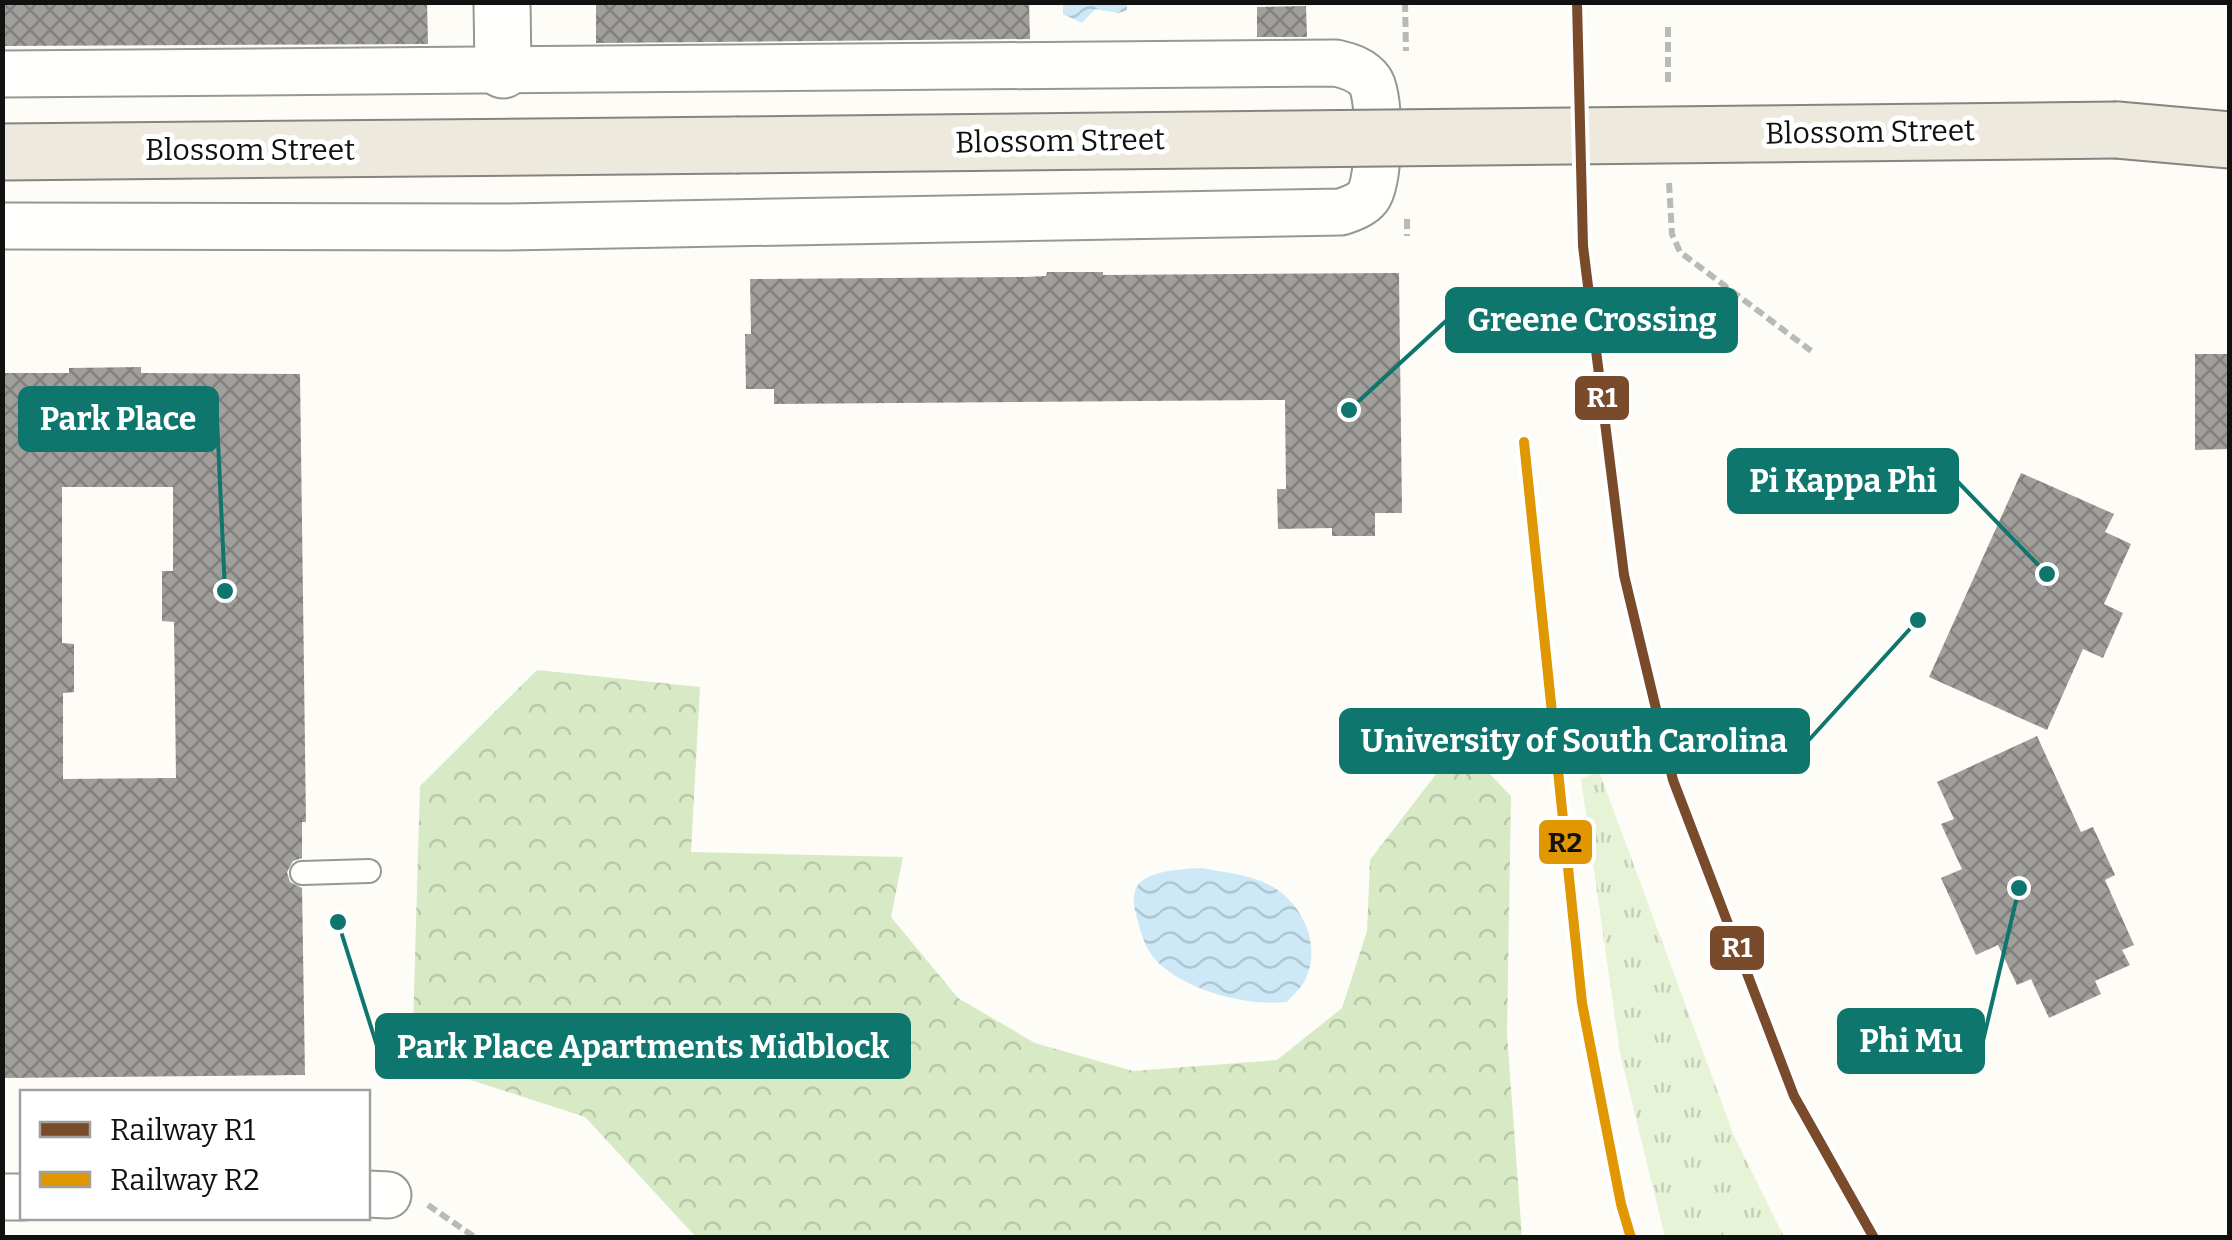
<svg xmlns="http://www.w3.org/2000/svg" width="2232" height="1240" viewBox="0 0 2232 1240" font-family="Bitter,serif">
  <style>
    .grass { fill: url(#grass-tufts) }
    .forest { fill: url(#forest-crowns) }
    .water { fill: url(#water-waves) }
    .building { fill: url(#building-cross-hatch); fill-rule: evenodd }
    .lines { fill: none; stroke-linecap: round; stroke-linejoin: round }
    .service-casing { stroke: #979795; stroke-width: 26 }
    .minor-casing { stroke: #979795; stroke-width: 49 }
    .tertiary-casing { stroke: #979795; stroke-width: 59 }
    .primary-casing { stroke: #858482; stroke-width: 59 }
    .path { stroke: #b9b9b8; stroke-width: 6; stroke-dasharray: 10 5; stroke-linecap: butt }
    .service { stroke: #fffffe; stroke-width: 22 }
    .minor { stroke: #fffffe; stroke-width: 45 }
    .tertiary { stroke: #fffffe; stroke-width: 55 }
    .primary { stroke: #ede9dc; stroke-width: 55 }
    .rail { stroke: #d9c6c7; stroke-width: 8 }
    .primary-bridge-casing { stroke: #858482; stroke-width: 59; stroke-linecap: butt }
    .primary-bridge { stroke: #ede9dc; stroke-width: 55 }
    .rail-1-casing { stroke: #fff; stroke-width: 18 }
    .rail-2-casing { stroke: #fff; stroke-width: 18 }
    .rail-1 { stroke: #7a4b2a; stroke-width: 10 }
    .rail-2 { stroke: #e09702; stroke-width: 10 }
    .labels { text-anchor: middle; stroke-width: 10; stroke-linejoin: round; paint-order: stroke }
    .street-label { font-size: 30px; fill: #111; stroke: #fff }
    .leader { fill: none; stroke: #0f766e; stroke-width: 4 }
    .callout-dot { fill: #0f766e; stroke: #fff; stroke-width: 4 }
    .callout { fill: #0f766e; stroke: #0f766e; stroke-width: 4 }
    .callout-label { font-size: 32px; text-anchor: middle; font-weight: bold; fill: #fff }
    .line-badge { stroke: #fff; stroke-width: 4 }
    .badge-label { font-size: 28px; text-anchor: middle; font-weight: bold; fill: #fff }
    .pale-badge-label { font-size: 28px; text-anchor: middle; font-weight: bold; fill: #111 }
  </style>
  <defs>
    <pattern id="grass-tufts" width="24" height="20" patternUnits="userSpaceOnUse" patternTransform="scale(2.5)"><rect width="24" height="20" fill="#e7f3d7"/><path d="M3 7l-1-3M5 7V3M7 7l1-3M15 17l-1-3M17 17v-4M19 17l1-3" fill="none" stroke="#c5cfb8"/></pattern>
    <pattern id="forest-crowns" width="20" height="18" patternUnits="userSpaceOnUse" patternTransform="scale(2.5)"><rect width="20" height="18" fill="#d8eac5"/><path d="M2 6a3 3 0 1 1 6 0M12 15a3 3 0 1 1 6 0" fill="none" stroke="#b8c8a8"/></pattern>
    <pattern id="water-waves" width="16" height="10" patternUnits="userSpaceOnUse" patternTransform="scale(2.5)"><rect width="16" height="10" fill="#cde8f7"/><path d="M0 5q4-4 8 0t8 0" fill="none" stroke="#afc6d3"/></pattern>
    <pattern id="building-cross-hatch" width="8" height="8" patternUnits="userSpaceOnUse" patternTransform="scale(2.5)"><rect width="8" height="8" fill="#a19f9c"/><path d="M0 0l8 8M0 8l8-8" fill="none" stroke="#82807e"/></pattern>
  </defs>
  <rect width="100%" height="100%" fill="#fdfcf7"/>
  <path class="grass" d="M1599 771 1734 1136 1784 1237H1665L1620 1053 1581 779Z"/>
  <path class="forest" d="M537 670 700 687 691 852 903 857 891 917 958 998 1035 1043 1133 1071 1277 1060 1342 1008 1367 931 1370 860 1460 743 1511 796 1507 1034 1522 1237H696L585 1117 412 1061 420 786Z"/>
  <path class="water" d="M1063 3H1127V11L1118 13 1095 9 1082 23 1063 14Z
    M1202 868C1221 872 1244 874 1263 882 1298 896 1323 940 1306 978 1303 986 1293 995 1287 1002 1247 1007 1176 989 1151 954 1143 943 1138 923 1135 910 1132 897 1134 883 1148 877 1163 870 1185 869 1202 868Z"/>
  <path class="building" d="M2 2H427L428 44 2 46Z
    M596 2H1029L1030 39 596 43Z
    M1306 6 1307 37H1257V7Z
    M1047 272H1103V275L1399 273 1402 513H1375V536H1332V528L1278 529 1277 489H1286L1285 400 774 404V389H746L745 334H751L750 279 1025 277 1046 276Z
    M2195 354H2230V449L2195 450Z
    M141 367V373L300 374 306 822H302V858L293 861 287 872 290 882 302 888 305 1075 2 1078V373H69V368ZM62 487H173V571H162V621L174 622 176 778 63 779V693L74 692V644L62 643Z
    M2021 473 2114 514 2105 532 2131 544 2104 604 2123 613 2103 658 2083 649 2047 730 1929 677Z
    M2037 736 2081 832 2093 827 2115 875 2105 880 2134 945 2122 950 2130 965 2095 981 2101 994 2049 1018 2031 979 2017 985 1998 945 1976 955 1941 878 1962 869 1941 824 1954 819 1937 782Z"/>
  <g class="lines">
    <defs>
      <path id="service" d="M302 873 369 871"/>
      <path id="minor" d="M2 74 1336 63C1349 66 1362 70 1370 81 1381 96 1380 182 1368 197 1362 205 1350 209 1341 212L504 227 2 226
        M368 1194 388 1195
        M2 1197H22"/>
      <path id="tertiary" d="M502 2 503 70"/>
      <path id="primary" d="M2117 130 2230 140
        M2 152 736 145"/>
    </defs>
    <use href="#service" class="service-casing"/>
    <use href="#minor" class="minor-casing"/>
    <use href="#tertiary" class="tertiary-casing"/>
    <use href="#primary" class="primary-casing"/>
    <path class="path" d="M1405 2 1406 51
      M1668 27V86
      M1669 183 1672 234 1680 252 1814 353
      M1407 219V236
      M428 1205 476 1238"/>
    <use href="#service" class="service"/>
    <use href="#minor" class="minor"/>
    <use href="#tertiary" class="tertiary"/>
    <use href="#primary" class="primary"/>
    <path class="rail" d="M1577 2 1583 246 1624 575 1673 780 1794 1096 1874 1238
      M1528 492 1582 1003 1621 1204 1631 1238"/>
    <defs>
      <path id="primary-bridge" d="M736 145 2117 130"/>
    </defs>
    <use href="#primary-bridge" class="primary-bridge-casing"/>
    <use href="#primary-bridge" class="primary-bridge"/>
    <defs>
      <path id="rail-1" d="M1577 2 1583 246 1624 575 1673 780 1794 1096 1874 1238"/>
      <path id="rail-2" d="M1524 442 1582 1003 1621 1204 1631 1238"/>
    </defs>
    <use href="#rail-1" class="rail-1-casing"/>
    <use href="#rail-2" class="rail-2-casing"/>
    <use href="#rail-1" class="rail-1"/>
    <use href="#rail-2" class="rail-2"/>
  </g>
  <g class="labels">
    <g class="street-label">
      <text transform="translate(1870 132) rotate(-1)" y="10">Blossom Street</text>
      <text transform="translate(1060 141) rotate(-1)" y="10">Blossom Street</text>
      <text x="250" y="160">Blossom Street</text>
    </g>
  </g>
  <path class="leader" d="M1349 410L1447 320M225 591L217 419M2047 574L1957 481M1918 620L1808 741M2019 888L1983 1041M338 922L377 1046"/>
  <g class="callout-dot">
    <circle cx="1349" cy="410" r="10"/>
    <circle cx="225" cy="591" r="10"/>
    <circle cx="2047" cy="574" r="10"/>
    <circle cx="1918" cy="620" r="10"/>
    <circle cx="2019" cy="888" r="10"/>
    <circle cx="338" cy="922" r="10"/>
  </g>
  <g class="callout">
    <rect x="1447" y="289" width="289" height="62" rx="10"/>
    <rect x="20" y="388" width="197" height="62" rx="10"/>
    <rect x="1729" y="450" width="228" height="62" rx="10"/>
    <rect x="1341" y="710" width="467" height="62" rx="10"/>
    <rect x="1839" y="1010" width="144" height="62" rx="10"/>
    <rect x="377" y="1015" width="532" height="62" rx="10"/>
  </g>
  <g class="callout-label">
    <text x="1592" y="331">Greene Crossing</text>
    <text x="118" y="430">Park Place</text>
    <text x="1843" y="492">Pi Kappa Phi</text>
    <text x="1574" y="752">University of South Carolina</text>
    <text x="1911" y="1052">Phi Mu</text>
    <text x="643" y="1058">Park Place Apartments Midblock</text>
  </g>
  <g class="line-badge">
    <rect x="1573" y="374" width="58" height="48" rx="10" fill="#7a4b2a"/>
    <rect x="1537" y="818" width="57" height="48" rx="10" fill="#e09702"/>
    <rect x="1708" y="924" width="58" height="48" rx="10" fill="#7a4b2a"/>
  </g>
  <g class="badge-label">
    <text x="1602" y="407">R1</text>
    <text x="1737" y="957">R1</text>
  </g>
  <g class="pale-badge-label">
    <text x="1565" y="852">R2</text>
  </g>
  <rect width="2232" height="1240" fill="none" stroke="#111111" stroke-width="10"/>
  <rect x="20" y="1090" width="350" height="130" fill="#ffffff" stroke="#a0a0a0" stroke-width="2.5"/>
  <rect x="40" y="1122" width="50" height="15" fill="#7a4b2a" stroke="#a0a0a0" stroke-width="2.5"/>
  <text x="110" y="1140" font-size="30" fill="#111111">Railway R1</text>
  <rect x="40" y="1172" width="50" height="15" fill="#e09702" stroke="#a0a0a0" stroke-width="2.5"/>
  <text x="110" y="1190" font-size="30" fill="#111111">Railway R2</text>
</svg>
